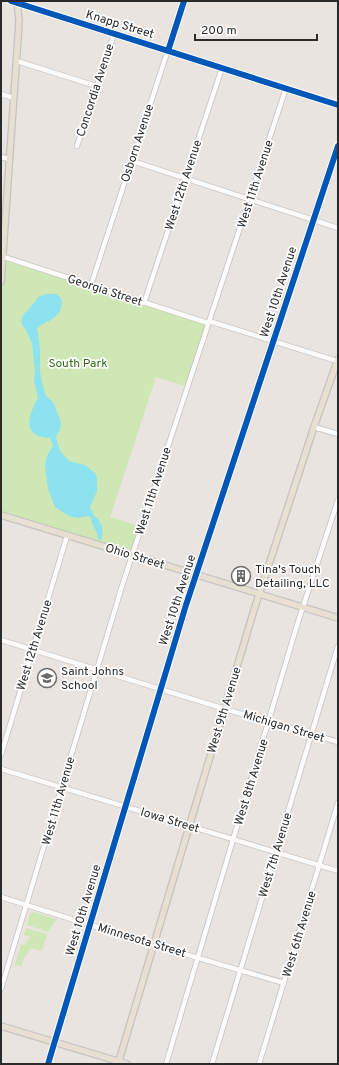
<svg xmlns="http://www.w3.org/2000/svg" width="339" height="1065" viewBox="0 0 339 1065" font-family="Overpass,sans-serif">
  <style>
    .green { fill: #cfe6b5 }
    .water { fill: #8de2f0 }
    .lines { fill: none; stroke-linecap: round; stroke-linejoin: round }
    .minor-casing { stroke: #c2c1c1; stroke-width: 6 }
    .major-casing { stroke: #c4c3c1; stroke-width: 8 }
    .minor { stroke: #fcfbfa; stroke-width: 4.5 }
    .major { stroke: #e7e0d2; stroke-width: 5.5 }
    .cycleway-casing { stroke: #fff; stroke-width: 8 }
    .cycleway { stroke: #0057b8; stroke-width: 6 }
    .labels { text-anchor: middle; stroke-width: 3.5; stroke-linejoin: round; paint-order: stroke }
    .street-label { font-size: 12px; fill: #2a2a2a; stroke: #fff }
    .park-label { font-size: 12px; fill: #316d15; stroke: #fff }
    .poi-label { font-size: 12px; fill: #2a2a2a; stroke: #fff; text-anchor: start }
  </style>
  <rect width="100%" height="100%" fill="#e9e4df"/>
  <path class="green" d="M3 257 208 323 188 387 156 377 110 517 142 527 132 556 1 515V281Z
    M34 912 58 920 54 922 48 932 27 925 30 914Z
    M26 928 47 934 42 951 31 948 24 958 21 966 15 965 21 944 25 945 30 937 24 935Z"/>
  <path class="water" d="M46 294C49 294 53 294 56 294 65 298 62 311 56 316 51 321 43 323 37 328L40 348V372L42 383 46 396 53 402 61 422 60 430 57 434 56 438 60 451 69 461 85 465 95 473 97 478V491L90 507 94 516C102 520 104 532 101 540L98 539C98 530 91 526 91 518L88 516 77 518 69 516 55 507 48 489 45 465 47 456 53 446 50 438C21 437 28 416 38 398L34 380 35 371 32 343 26 330 22 325 21 320 24 314 35 302 38 297Z"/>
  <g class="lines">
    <defs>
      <path id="minor" d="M11 1 338 105
        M17 61 96 86
        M1 94 14 98
        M77 146 114 34
        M1 157 9 159
        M132 161 338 228
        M1 256 208 323
        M91 285 184 1
        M144 303 222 68
        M209 321 337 361
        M314 427 338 434
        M1 640 225 709 338 742
        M1 755 67 536
        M1 769 338 871
        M1 897 154 945 284 983
        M1 989 122 586 286 88
        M48 1064 186 605 338 146
        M166 1064 298 622 338 500
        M212 1064 338 646
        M259 1064 338 803"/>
      <path id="major" d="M1 282 18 37 19 20 17 1
        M1 515 338 618
        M1 1026 127 1064
        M118 1064 254 610 314 427 338 359"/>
    </defs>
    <use href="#minor" class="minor-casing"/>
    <use href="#major" class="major-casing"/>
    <use href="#minor" class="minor"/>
    <use href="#major" class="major"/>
    <defs>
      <path id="cycleway" d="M11 1 338 105
        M168 51 184 1
        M48 1064 186 605 338 146"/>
    </defs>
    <use href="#cycleway" class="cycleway-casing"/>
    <use href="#cycleway" class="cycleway"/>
  </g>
  <defs>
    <symbol id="building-ring" viewBox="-11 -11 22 22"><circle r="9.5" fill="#fff" stroke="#6d6b69" stroke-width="1.5"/><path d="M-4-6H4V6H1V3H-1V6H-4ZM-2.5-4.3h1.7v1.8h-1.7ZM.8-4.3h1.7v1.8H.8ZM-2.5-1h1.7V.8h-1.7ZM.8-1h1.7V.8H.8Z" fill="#6d6b69"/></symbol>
    <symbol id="school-ring" viewBox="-11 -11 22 22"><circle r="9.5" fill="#fff" stroke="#6d6b69" stroke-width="1.5"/><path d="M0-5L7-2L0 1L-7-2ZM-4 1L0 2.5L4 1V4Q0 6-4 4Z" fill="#6d6b69"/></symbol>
  </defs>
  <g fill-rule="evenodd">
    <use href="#building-ring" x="230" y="565" width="22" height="22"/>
    <use href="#school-ring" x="36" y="667" width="22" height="22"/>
  </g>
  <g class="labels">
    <g class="street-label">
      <text transform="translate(120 24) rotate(17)" y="4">Knapp Street</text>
      <text transform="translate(95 90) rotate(-72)" y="4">Concordia Avenue</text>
      <text transform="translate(137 143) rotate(-72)" y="4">Osborn Avenue</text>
      <text transform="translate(255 184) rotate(-72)" y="4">West 11th Avenue</text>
      <text transform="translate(183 185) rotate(-72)" y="4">West 12th Avenue</text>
      <text transform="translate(105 290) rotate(18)" y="4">Georgia Street</text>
      <text transform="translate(278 292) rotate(-72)" y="4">West 10th Avenue</text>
      <text transform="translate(153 491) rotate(-72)" y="4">West 11th Avenue</text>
      <text transform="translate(135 556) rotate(17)" y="4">Ohio Street</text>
      <text transform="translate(177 600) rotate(-72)" y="4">West 10th Avenue</text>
      <text transform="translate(34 645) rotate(-73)" y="4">West 12th Avenue</text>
      <text transform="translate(224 710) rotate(-73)" y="4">West 9th Avenue</text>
      <text transform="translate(284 726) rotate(17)" y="4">Michigan Street</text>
      <text transform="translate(251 782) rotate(-73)" y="4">West 8th Avenue</text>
      <text transform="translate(58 801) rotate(-74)" y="4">West 11th Avenue</text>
      <text transform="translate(170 820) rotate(17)" y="4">Iowa Street</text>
      <text transform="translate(275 855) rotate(-73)" y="4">West 7th Avenue</text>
      <text transform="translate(83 910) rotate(-73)" y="4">West 10th Avenue</text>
      <text transform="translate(299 934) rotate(-73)" y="4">West 6th Avenue</text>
      <text transform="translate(142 940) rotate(17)" y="4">Minnesota Street</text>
    </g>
    <g class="park-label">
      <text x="78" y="367">South Park</text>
    </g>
    <g class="poi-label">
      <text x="255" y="573">Tina's Touch<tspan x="255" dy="14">Detailing, LLC</tspan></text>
      <text x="61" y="675">Saint Johns<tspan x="61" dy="14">School</tspan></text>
    </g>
  </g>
  <rect width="339" height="1065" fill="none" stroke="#2a2a2a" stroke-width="4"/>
  <path d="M195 34v6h122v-6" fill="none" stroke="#2a2a2a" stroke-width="2"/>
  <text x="201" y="34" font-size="12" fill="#2a2a2a" stroke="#ffffff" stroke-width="3" paint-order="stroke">200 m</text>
</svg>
